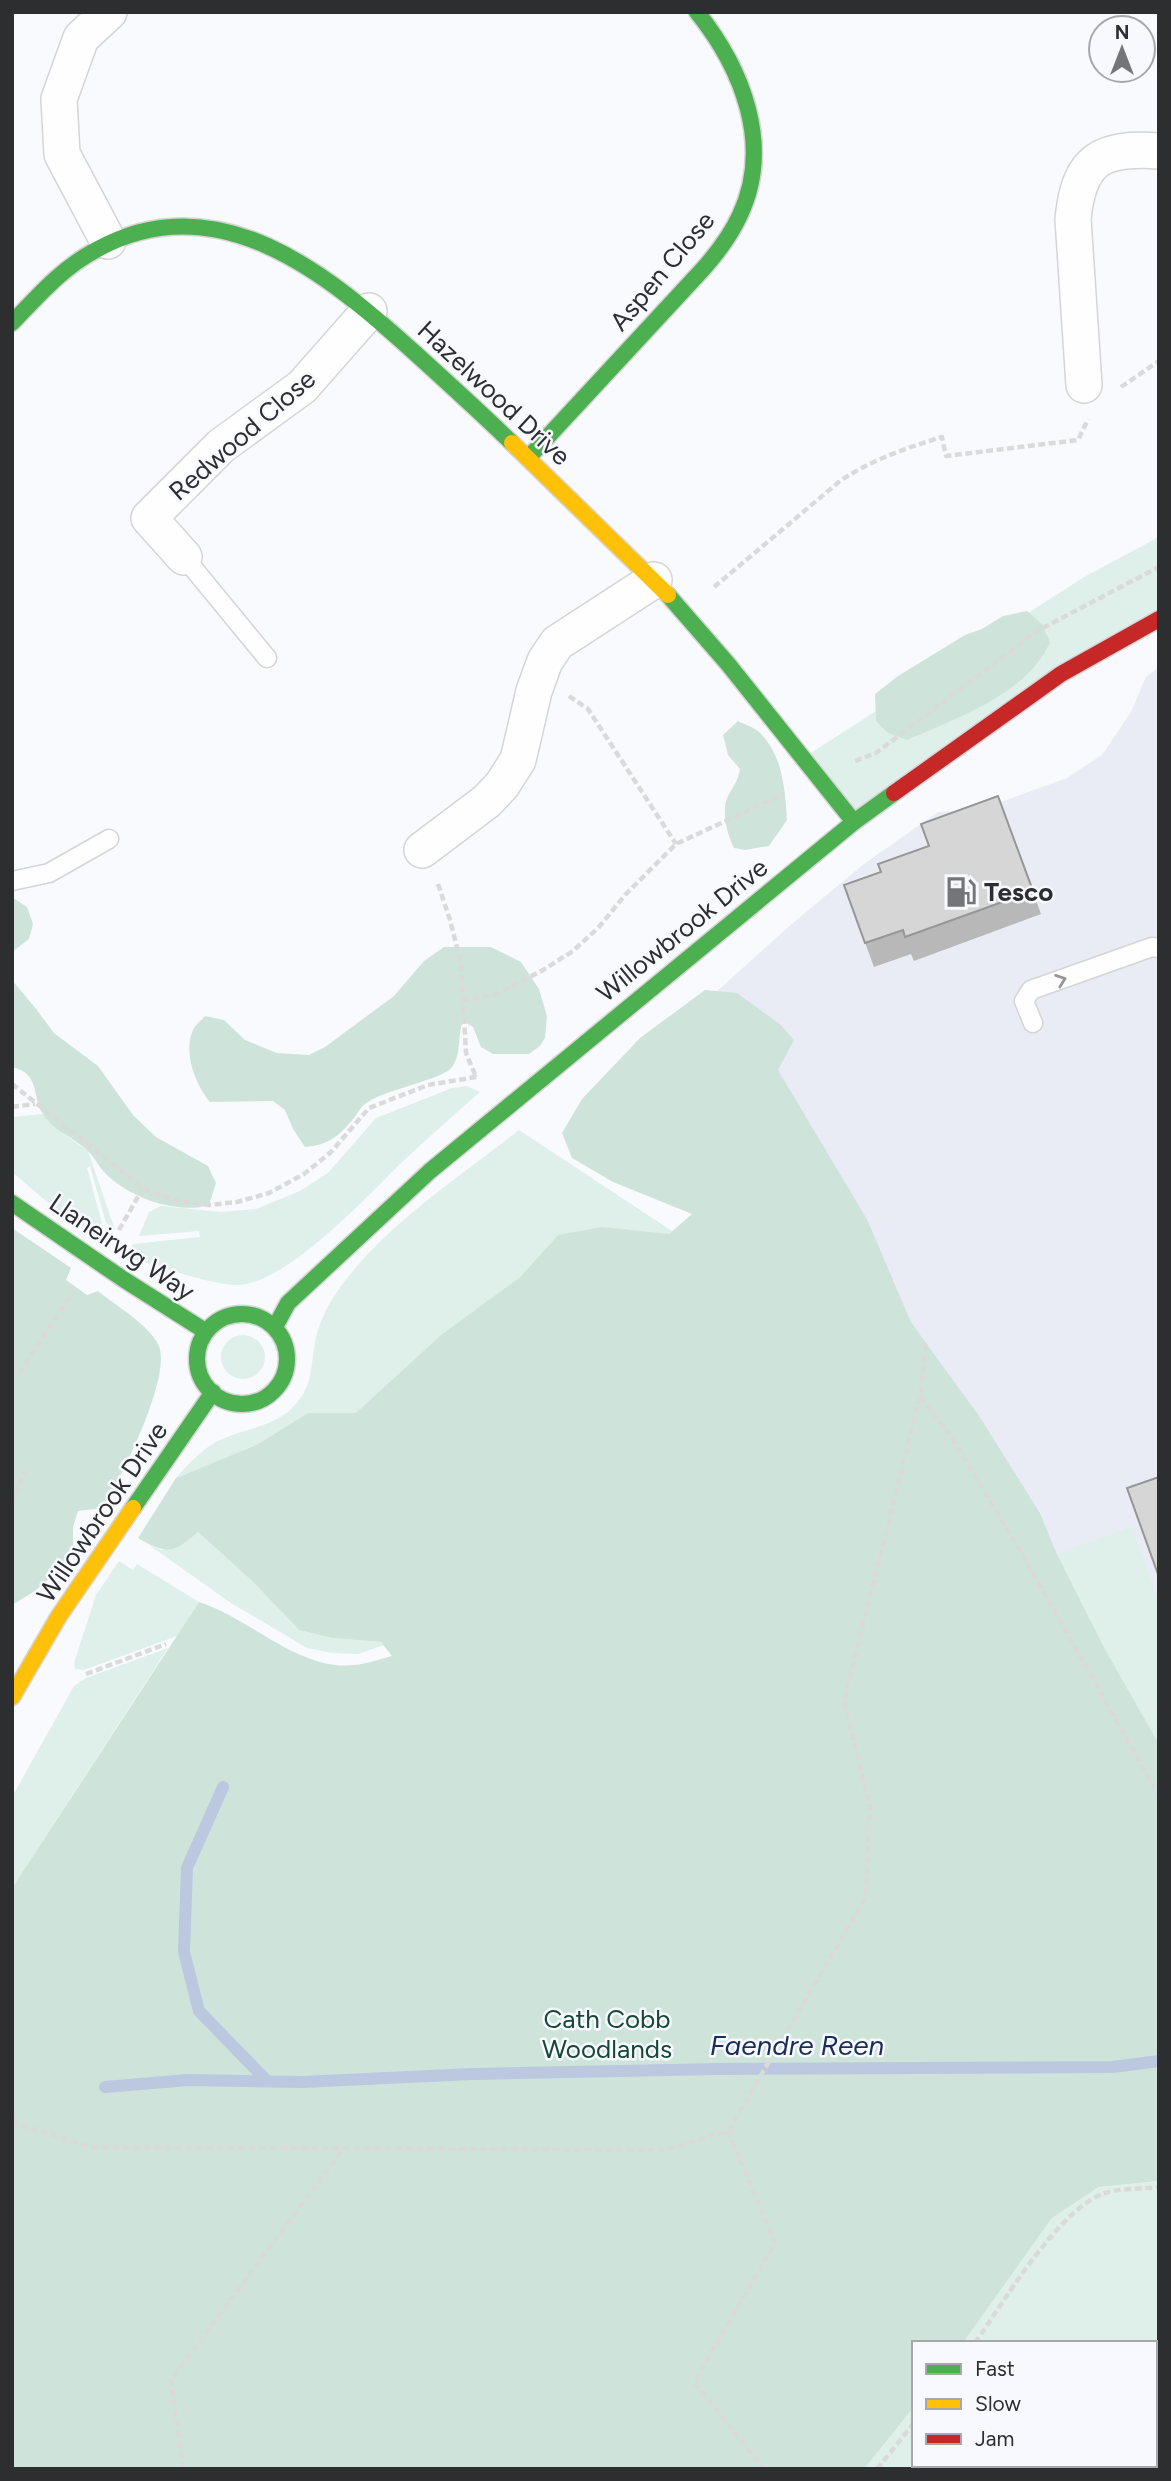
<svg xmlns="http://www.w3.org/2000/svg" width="1171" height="2481" viewBox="0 0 1171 2481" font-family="Figtree,sans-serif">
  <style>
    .built { fill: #e9ebf5 }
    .green { fill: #def0e9 }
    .forest { fill: #cee4db }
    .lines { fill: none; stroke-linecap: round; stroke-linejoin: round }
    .stream { stroke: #bbc8e0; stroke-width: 12 }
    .lane-casing { stroke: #d5d5d8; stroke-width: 21 }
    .street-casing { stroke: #d5d5d8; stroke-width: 38 }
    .fast-casing { stroke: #d5d5d8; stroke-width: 19 }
    .slow-casing { stroke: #d5d5d8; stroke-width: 19 }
    .jam-casing { stroke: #d5d5d8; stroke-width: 19 }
    .path { stroke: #dadada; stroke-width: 4.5; stroke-dasharray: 7 3.5; stroke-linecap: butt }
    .lane { stroke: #fefeff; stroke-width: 18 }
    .street { stroke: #fefeff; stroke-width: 35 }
    .fast { stroke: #4caf50; stroke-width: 16 }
    .slow { stroke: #ffc107; stroke-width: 16 }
    .jam { stroke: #c62828; stroke-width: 16 }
    .wall { fill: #b8b8b8 }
    .building { fill: #d6d6d6; stroke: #969696; stroke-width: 2 }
    .oneway { stroke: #969698 }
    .labels { text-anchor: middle; stroke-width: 5; stroke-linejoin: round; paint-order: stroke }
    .street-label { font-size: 26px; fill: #2d2e30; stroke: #f8f9ff }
    .poi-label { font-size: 26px; font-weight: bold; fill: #2d2e30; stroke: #f8f9ff; text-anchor: start }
    .park-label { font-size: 26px; fill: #154835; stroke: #f8f9ff }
    .water-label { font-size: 28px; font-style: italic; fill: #182d57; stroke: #f8f9ff }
  </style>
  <rect width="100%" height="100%" fill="#f9fafe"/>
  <path class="built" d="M1159 667V1744L1057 1554 1040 1513 980 1417 911 1322 868 1221 715 993 794 922 864 864 938 812 982 809 1067 778 1102 755 1131 712 1146 677Z"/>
  <path class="green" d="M1159 537V620L854 822 803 758 1084 577Z
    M467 1086 480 1092C452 1117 424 1141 397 1167 365 1199 281 1288 235 1285 204 1283 157 1265 126 1257L133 1244 200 1237 199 1231 139 1236 149 1212 161 1206 221 1212 256 1209 300 1191 328 1173 376 1118 452 1088Z
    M43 1114 65 1135 88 1151 115 1230 106 1223 90 1166 87 1168 102 1223 93 1234 46 1201 12 1172V1117Z
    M519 1130 672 1231 669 1234 558 1235 520 1277 441 1335 356 1414 308 1413 256 1445 176 1478C188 1464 200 1451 216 1442 240 1429 273 1428 293 1407 315 1385 310 1364 316 1337 319 1325 326 1309 333 1298 377 1230 456 1180 519 1130Z
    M221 1357a22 22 0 1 1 44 0a22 22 0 1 1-44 0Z
    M1132 1527 1159 1602V1744L1105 1649 1057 1554Z
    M198 1532 252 1581 299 1630 332 1638 381 1642 384 1645 358 1654 332 1653 307 1648 231 1603 149 1545 162 1550Z
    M119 1561 133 1570 137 1564 199 1602 177 1636 84 1670 75 1669 74 1663 96 1595Z
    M168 1648 12 1888V1797L74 1686 86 1678Z
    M1159 2181V2469H864L914 2407V2465H1155V2343H963L1052 2218 1099 2187Z"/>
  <path class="forest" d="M1027 611 1042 624 1050 642C1029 693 955 719 907 740L888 733 876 721 875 694 898 676 965 635 982 629 1003 616Z
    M738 721C744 724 753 727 758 731 783 754 785 789 787 820L769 846 745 850 734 848C727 834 720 809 729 794 735 784 737 782 740 769L728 755 723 735Z
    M12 897 27 907 33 924 29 939 12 952Z
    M444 947H491L521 962 539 989 547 1016 545 1038 540 1046 529 1054H493L481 1047 473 1027 463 1021C457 1036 462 1054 452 1067 442 1080 387 1089 368 1102 362 1105 358 1112 354 1118 339 1136 329 1145 305 1147L293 1129 285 1110 273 1101 210 1102C195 1084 182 1051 194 1028 196 1024 202 1020 205 1016L224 1020 245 1040 277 1053 309 1055 325 1047 394 996 424 961Z
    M12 980 37 1010 54 1033 98 1066 133 1115 156 1137 208 1166 216 1183 209 1205C177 1215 128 1197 105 1173 99 1167 95 1158 88 1151 75 1138 53 1131 43 1114 31 1095 41 1074 12 1067Z
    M705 990 737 993 781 1025 794 1040 778 1070 868 1221 911 1322 980 1417 1040 1513 1057 1554 1105 1649 1159 1744V2181L1099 2187 1052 2218 963 2343H914V2407L864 2469H12V1888L199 1602C250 1618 299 1671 354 1665 367 1664 380 1659 392 1656L381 1642 332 1638 299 1630 252 1581 198 1532C174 1553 167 1555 138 1538L176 1478 256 1445 308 1413H356L441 1335 520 1277 558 1235 602 1227 669 1234 692 1214 613 1182 572 1158 562 1133 582 1099 640 1038Z
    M12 1228 71 1268 66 1280 87 1295 98 1291C115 1305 148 1324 158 1344 174 1374 120 1479 103 1508L78 1511 73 1527V1551L59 1570 35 1591 12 1605Z"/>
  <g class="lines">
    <path class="stream" d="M223 1787 187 1868 184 1952 199 2011 267 2081
      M105 2087 188 2080 302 2082 472 2074 717 2069 1113 2067 1159 2061"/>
    <defs>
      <path id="lane" d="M184 557 267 658
        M12 881 49 873 109 839
        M1033 1023 1024 1001 1031 990 1152 947 1159 948"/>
      <path id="street" d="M108 241 62 154 59 99 81 38 109 12
        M1084 385 1073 219C1079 159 1101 147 1159 151
        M184 557 149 518 221 446 302 387 369 311
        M422 850 487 801 502 785 518 760 534 691 545 661 557 643 654 580"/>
      <path id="fast" d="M12 323C38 296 62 268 96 250 217 182 328 274 415 353 447 382 480 412 512 443
        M529 457 704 268C718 252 731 235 740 215 773 145 742 68 697 12
        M668 595 728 664 854 822
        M12 1203 123 1279 205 1331
        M197 1359a45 45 0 1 1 90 0a45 45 0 1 1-90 0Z
        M275 1327 288 1303 430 1171 854 822 894 793
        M133 1508 213 1392"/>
      <path id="slow" d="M512 443 668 595
        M12 1697 59 1616 133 1508"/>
      <path id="jam" d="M894 793 1061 674 1159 619"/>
    </defs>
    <use href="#lane" class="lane-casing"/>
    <use href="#street" class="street-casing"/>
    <use href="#fast" class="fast-casing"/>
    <use href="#slow" class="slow-casing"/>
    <use href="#jam" class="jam-casing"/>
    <path class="path" d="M1121 387 1159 361
      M714 587 840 481C871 460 906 448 942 437L946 456 1078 440 1088 419
      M569 696 588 709 676 844
      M855 761 876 753 1037 631 1159 567
      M438 884 450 920 461 963 466 1053 476 1077
      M462 1001 497 994 543 970 573 951 599 927 625 895 676 844 784 794
      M12 1084 143 1188 173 1200 209 1205 237 1202 269 1193 304 1174 331 1152 369 1108 428 1085 476 1077 479 1079
      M12 1107 35 1104
      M119 1230 143 1188
      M19 1373 73 1292
      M920 1396 952 1438 1025 1559 1159 1796
      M12 1504 25 1471
      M86 1674 166 1644
      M12 2120 14 2123 92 2147 664 2150 728 2131 866 1897 870 1807 844 1701 920 1396 926 1342
      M728 2131 775 2243 694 2382 764 2469
      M975 2343C1003 2303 1059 2208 1105 2193 1121 2188 1142 2189 1159 2187
      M183 2469 171 2380 343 2149
      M877 2469 914 2423"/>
    <use href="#lane" class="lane"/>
    <use href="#street" class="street"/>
    <use href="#fast" class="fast"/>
    <use href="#slow" class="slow"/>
    <use href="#jam" class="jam"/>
  </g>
  <path class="wall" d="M998 796 1041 914 914 961 911 954 874 967 844 885 881 872 929 846Z"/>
  <path class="building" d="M998 796 1033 891 905 937 903 930 865 943 844 885 881 872 878 864 929 846 921 824Z
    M1159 1477V1577L1127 1488Z"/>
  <defs><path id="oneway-chevron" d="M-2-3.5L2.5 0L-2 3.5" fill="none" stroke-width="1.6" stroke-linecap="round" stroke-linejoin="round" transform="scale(1.75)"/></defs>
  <use class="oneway" href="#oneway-chevron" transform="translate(1061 980) rotate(-20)"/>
  <defs>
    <symbol id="fuel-bare" viewBox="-9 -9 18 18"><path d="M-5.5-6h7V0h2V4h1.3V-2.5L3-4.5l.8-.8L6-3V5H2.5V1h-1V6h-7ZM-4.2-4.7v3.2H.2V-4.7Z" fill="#747578" stroke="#f8f9ff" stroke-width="2.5" paint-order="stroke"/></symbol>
  </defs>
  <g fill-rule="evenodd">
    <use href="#fuel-bare" x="939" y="870" width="44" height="44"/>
  </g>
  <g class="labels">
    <g class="street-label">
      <text transform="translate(662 271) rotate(-50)" y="9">Aspen Close</text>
      <text transform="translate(494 393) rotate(43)" y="9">Hazelwood Drive</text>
      <text transform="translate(242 435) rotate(-41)" y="9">Redwood Close</text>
      <text transform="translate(682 930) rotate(-39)" y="9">Willowbrook Drive</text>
      <text transform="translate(122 1247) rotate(34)" y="9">Llaneirwg Way</text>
      <text transform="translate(102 1512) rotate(-56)" y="9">Willowbrook Drive</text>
    </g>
    <g class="poi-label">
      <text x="984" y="901">Tesco</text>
    </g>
    <g class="park-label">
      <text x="607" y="2028">Cath Cobb<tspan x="607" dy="30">Woodlands</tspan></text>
    </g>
    <g class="water-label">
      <text x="797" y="2055">Faendre Reen</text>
    </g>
  </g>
  <rect width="1171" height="2481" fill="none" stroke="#2d2e30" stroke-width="28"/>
  <rect x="912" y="2341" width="245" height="126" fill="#f8f9ff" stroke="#a7a8ac" stroke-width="2"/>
  <rect x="926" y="2364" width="35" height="10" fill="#4caf50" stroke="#a7a8ac" stroke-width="2"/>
  <text x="975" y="2376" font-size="21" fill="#2d2e30">Fast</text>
  <rect x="926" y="2399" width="35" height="10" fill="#ffc107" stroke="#a7a8ac" stroke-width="2"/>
  <text x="975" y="2411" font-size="21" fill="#2d2e30">Slow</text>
  <rect x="926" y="2434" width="35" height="10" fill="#c62828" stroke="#a7a8ac" stroke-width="2"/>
  <text x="975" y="2446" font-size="21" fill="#2d2e30">Jam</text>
  <g transform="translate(1122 49)"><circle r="33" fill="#f8f9ff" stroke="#a7a8ac" stroke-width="2"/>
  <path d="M0-5L12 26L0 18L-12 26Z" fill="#747578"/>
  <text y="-10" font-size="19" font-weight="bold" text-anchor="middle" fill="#2d2e30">N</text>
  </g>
</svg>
